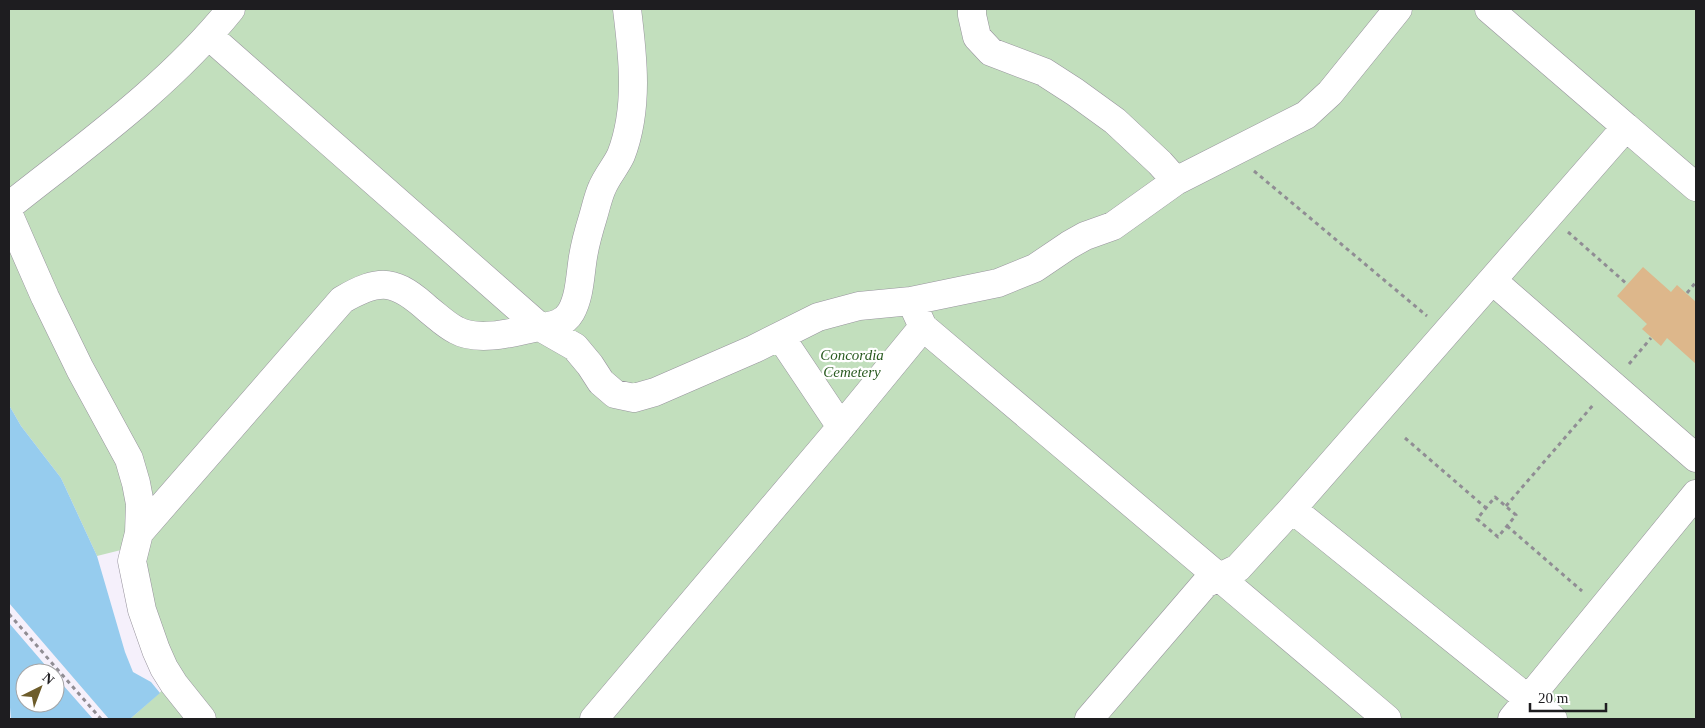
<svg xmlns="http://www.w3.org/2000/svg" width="1705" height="728" viewBox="0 0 1705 728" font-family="Georgia,serif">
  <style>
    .green { fill: #c2dfbd }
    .water { fill: #96ccee; fill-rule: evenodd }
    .pier { fill: #f5f0fb }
    .building { fill: #ddb78b }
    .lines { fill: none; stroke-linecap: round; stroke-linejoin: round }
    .minor-casing { stroke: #98949e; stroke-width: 29 }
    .path { stroke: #908d94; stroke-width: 3; stroke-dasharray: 4 4; stroke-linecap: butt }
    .minor { stroke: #fff; stroke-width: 28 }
    .labels { text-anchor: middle; stroke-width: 4.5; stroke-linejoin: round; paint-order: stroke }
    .park-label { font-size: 15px; font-style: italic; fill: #295a20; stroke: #fff }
  </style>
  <rect width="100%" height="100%" fill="#f5f0fb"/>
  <path class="green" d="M9 9H1696V719H130L165 688 121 550 97 556 61 478 21 426 9 405Z"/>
  <path class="water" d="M9 405 21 426 61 478 97 556 125 652 133 672 151 682 160 693 130 719H11L9 696ZM25 673H55V703H25Z"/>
  <path class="pier" d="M9 603 109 719H93L55 676V673H52L9 623Z"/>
  <path class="building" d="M1643 267 1671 292 1677 285 1696 302 1695 312 1696 313V364L1667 338 1661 346 1642 329 1647 324 1617 296Z"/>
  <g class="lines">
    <defs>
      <path id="minor" d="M209 36 540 327 575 347 590 365 601 382 615 394 634 398 655 392 754 349 818 317 859 306 911 301 998 283 1035 268 1069 245 1085 236 1113 226 1176 181 1160 163 1115 121 1075 92 1044 72 991 52 977 37 972 15V9
        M1626 127 1696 187
        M1176 181 1306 115 1330 93 1398 9
        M9 206C86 145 169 86 231 9
        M9 215 45 297 80 369 129 459 136 483 140 504 139 533 132 561 142 610 156 650 164 668 174 684 202 719
        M1493 281 1696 458
        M911 301 923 327 1387 719
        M780 336 841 427
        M1292 509 1553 719
        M139 533 342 300C381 277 396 280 429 310 438 317 446 325 456 330 477 342 512 333 534 328 548 326 563 326 571 312 580 296 580 275 583 257 585 244 589 230 593 217 596 207 598 197 602 188 607 176 616 166 621 155 639 108 633 57 627 9
        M594 719 841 427 923 327
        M1089 719 1205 584 1238 568 1292 509 1626 127 1489 9
        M1512 719 1696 494"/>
    </defs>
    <use href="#minor" class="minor-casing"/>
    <path class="path" d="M1254 171 1427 316
      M1568 232 1627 284
      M1687 293 1696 282
      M1629 364 1651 338
      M1405 438 1486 508
      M1495 497 1516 515 1498 537 1477 519Z
      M1506 506 1594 404
      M1507 526 1582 591
      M9 614 101 719"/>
    <use href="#minor" class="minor"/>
  </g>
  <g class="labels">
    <g class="park-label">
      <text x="852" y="360">Concordia<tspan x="852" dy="17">Cemetery</tspan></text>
    </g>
  </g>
  <rect width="1705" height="728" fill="none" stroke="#1e1d20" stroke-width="20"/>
  <g transform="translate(40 688) rotate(42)"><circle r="24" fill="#ffffff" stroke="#a5a5a6"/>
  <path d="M0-4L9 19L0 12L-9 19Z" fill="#6d5c2a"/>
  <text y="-8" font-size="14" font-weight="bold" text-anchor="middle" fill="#1e1d20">N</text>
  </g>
  <path d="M1530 703v8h76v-8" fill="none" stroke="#1e1d20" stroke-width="2.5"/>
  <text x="1538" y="703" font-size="15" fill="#1e1d20" stroke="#ffffff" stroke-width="4" paint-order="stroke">20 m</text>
</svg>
